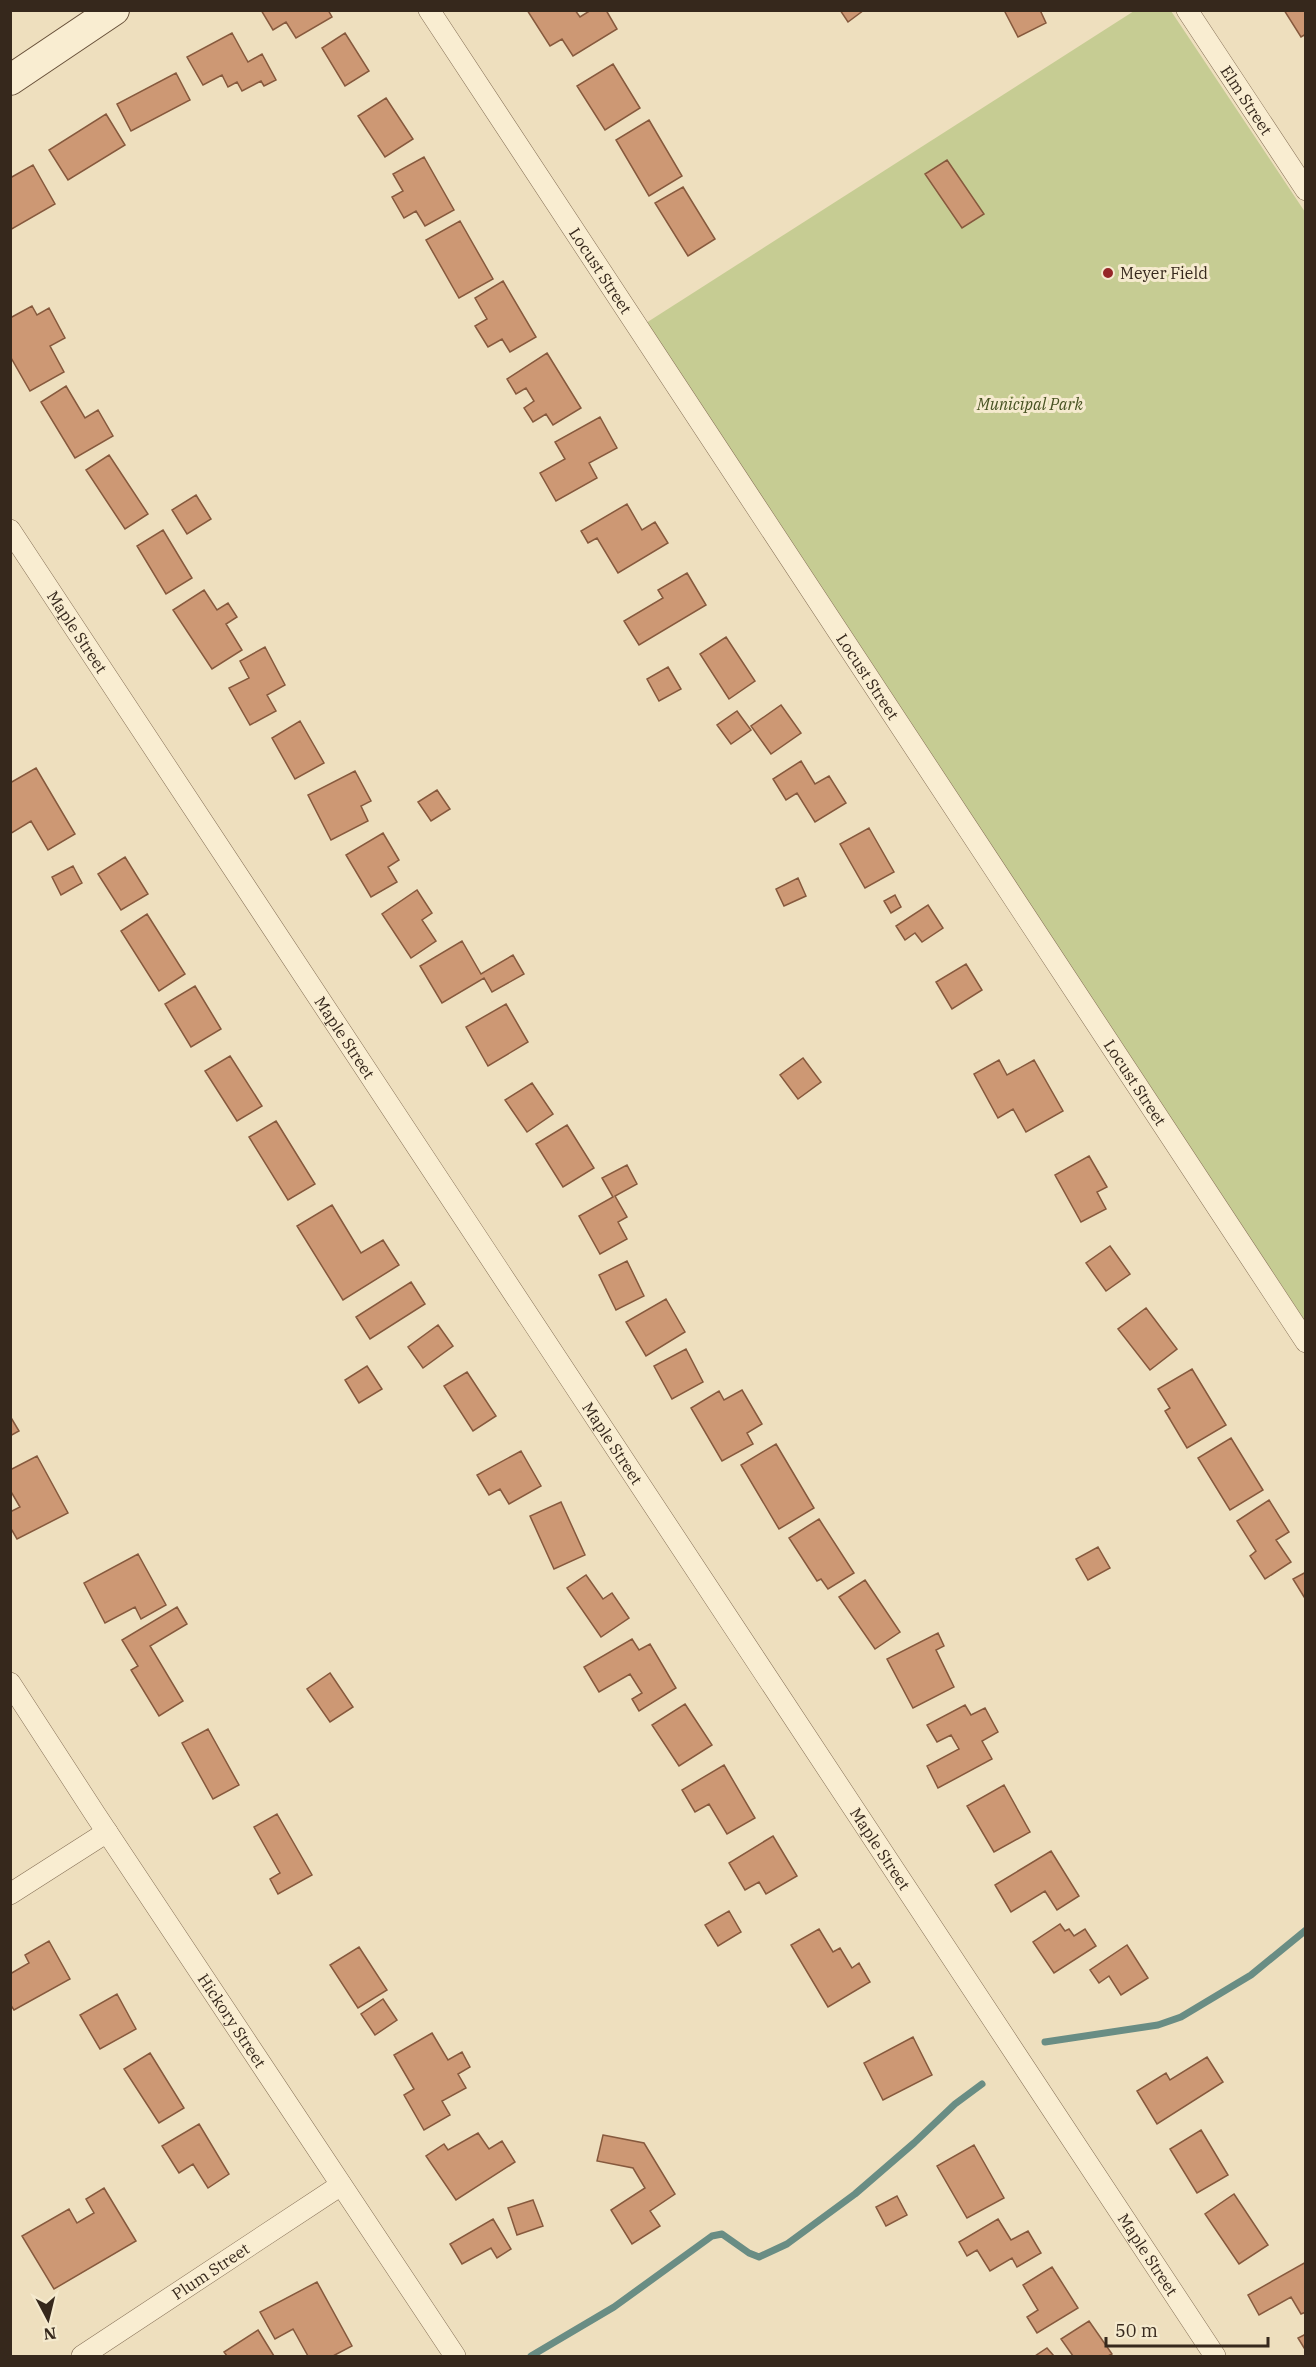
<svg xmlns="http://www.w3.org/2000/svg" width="1316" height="2367" viewBox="0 0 1316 2367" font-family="'IBM Plex Serif',serif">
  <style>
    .green { fill: #c6cc93 }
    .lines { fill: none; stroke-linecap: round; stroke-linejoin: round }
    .stream { stroke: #698d84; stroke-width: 7 }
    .building { fill: #cd9874; stroke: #86593d; stroke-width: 1.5 }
    .street-casing { stroke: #867057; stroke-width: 22 }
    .secondary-casing { stroke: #68513a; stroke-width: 32 }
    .street { stroke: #f9edd1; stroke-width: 21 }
    .secondary { stroke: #f9edd1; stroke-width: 30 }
    .poi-dot { fill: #962628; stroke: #f5eace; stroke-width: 2 }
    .labels { text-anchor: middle; stroke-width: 6; stroke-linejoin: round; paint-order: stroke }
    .street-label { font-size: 16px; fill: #36281c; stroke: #f5eace }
    .poi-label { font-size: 16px; fill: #36281c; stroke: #f5eace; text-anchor: start }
    .park-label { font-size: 16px; font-style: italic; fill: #475222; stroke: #f5eace }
  </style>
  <rect width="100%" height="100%" fill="#eedfbe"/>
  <path class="green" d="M1134 11H1171L1305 212V1321L646 323Z"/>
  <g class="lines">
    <path class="stream" d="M1045 2042 1158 2025 1181 2017 1251 1975 1306 1930
      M531 2356 614 2307 712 2236 722 2234 749 2253 759 2257 787 2244 855 2194 914 2143 955 2104 982 2084"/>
  </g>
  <path class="building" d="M261 10H328L332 17 296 38 286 22 273 30Z
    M527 10H575L580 17 591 10H606L617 29 573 56 562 39 550 46Z
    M840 10H864L848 22Z
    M1004 10H1040L1046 23 1018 37Z
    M1284 10H1306V34L1301 37Z
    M232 33 248 62 262 54 276 80 264 86 261 81 242 91 237 82 228 87 222 75 203 85 187 57Z
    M345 33 369 71 345 86 322 48Z
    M613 64 640 108 605 130 577 86Z
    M176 73 190 100 131 131 117 104Z
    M386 98 413 139 385 157 358 116Z
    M106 114 125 145 68 180 49 150Z
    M649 120 682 176 649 196 616 140Z
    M424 157 454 210 425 226 416 211 404 218 392 197 403 191 393 174Z
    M947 160 984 214 962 228 925 174Z
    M33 165 55 204 10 230V178Z
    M683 187 715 239 688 256 655 203Z
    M460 221 493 279 459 298 426 240Z
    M503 281 536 337 510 352 502 339 488 347 475 326 487 319 475 298Z
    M32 306 37 315 49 308 65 338 50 346 64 372 30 391 10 356V318Z
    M547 353 581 408 553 425 546 414 533 422 524 408 534 401 526 388 516 394 507 379Z
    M66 386 85 418 98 410 113 436 75 458 41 402Z
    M600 417 617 448 589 463 597 478 556 501 540 473 565 459 555 442Z
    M109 455 148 514 125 529 86 470Z
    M196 495 211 519 187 534 172 510Z
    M627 504 642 530 655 522 668 543 618 573 597 538 588 543 581 531Z
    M163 530 192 578 166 594 137 546Z
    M687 573 706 605 639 645 624 621 663 598 658 590Z
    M204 590 217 610 228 603 237 617 226 624 242 650 212 669 173 610Z
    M726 637 755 681 729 699 700 654Z
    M265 647 285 685 267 695 276 711 250 725 229 688 249 678 240 661Z
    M668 667 681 689 659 701 647 679Z
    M781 705 801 733 771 754 751 726Z
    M737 711 751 730 731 744 717 725Z
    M300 721 324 763 295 779 272 738Z
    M801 761 815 784 829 776 846 803 815 822 797 793 786 800 773 779Z
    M36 768 75 834 48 850 31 821 10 834V783Z
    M355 771 371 801 361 806 368 821 331 840 308 795Z
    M437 790 450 809 431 821 418 802Z
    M869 828 894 872 865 888 840 844Z
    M383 833 399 860 388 867 397 882 371 897 346 855Z
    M125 857 148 894 121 910 98 874Z
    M73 866 82 883 61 895 52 877Z
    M798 878 806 896 784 906 776 889Z
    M417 890 432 913 422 920 436 941 411 958 382 914Z
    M895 895 901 907 891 913 884 901Z
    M928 905 943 928 922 942 915 933 905 940 896 926Z
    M147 914 185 974 159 991 121 931Z
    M462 941 481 974 513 955 524 974 492 992 484 978 442 1003 420 966Z
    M966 964 982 990 952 1009 936 982Z
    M195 986 221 1029 191 1047 165 1004Z
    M506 1004 528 1042 488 1066 466 1027Z
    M230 1056 262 1106 237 1121 205 1071Z
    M803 1058 821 1082 798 1099 780 1075Z
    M999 1060 1007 1075 1034 1060 1063 1111 1026 1132 1013 1109 998 1118 974 1074Z
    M532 1083 553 1114 527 1132 505 1100Z
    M276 1121 315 1184 288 1200 249 1137Z
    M567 1125 594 1168 563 1187 536 1144Z
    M1089 1156 1107 1187 1097 1192 1106 1209 1081 1222 1055 1175Z
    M627 1165 637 1184 615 1196 627 1217 618 1222 627 1239 600 1254 579 1216 613 1197 602 1178Z
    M332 1205 361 1253 383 1240 399 1265 343 1300 297 1226Z
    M1110 1246 1130 1274 1106 1291 1086 1263Z
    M627 1261 644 1296 616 1310 599 1275Z
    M411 1282 425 1304 370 1339 356 1317Z
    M666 1299 685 1332 646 1356 626 1322Z
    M1146 1308 1177 1349 1150 1370 1118 1329Z
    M438 1325 453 1346 423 1368 408 1347Z
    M686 1349 703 1382 672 1399 654 1366Z
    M367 1366 382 1389 359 1403 345 1380Z
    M1192 1369 1226 1425 1187 1448 1165 1411 1170 1408 1158 1389Z
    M467 1372 496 1416 473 1431 444 1386Z
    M742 1390 762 1424 747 1433 753 1444 722 1461 691 1408 719 1391 724 1400Z
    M10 1416 19 1431 10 1436Z
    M1231 1438 1263 1490 1230 1510 1198 1458Z
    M776 1444 814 1508 779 1529 741 1465Z
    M521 1451 541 1486 509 1504 500 1489 489 1495 477 1475Z
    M37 1456 68 1513 17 1539 10 1527V1512L20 1507 10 1490V1470Z
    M1269 1500 1289 1532 1276 1540 1291 1562 1265 1579 1250 1556 1256 1551 1237 1521Z
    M561 1502 585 1555 554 1569 530 1516Z
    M819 1519 854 1573 828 1589 821 1579 817 1581 789 1538Z
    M1098 1547 1110 1568 1088 1580 1076 1559Z
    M138 1554 166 1605 141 1619 135 1607 105 1623 84 1583Z
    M1306 1572V1600L1293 1579Z
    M586 1575 603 1599 612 1593 629 1618 601 1637 567 1588Z
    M865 1580 900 1632 875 1649 839 1597Z
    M177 1607 187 1624 150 1646 183 1701 159 1716 131 1670 138 1666 122 1640Z
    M938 1633 944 1646 936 1650 954 1687 913 1708 887 1659Z
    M632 1639 639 1650 650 1644 676 1688 639 1711 632 1699 642 1693 630 1674 599 1692 584 1667Z
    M330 1673 353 1707 330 1722 307 1689Z
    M685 1704 712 1745 679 1766 652 1725Z
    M965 1705 971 1715 985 1708 998 1732 982 1741 992 1759 938 1788 927 1766 959 1749 951 1735 937 1742 927 1725Z
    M208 1729 239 1785 213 1799 182 1743Z
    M724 1765 755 1818 727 1834 709 1804 695 1812 682 1790Z
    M1004 1785 1030 1832 994 1852 967 1806Z
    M277 1814 312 1875 278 1894 270 1879 280 1873 254 1827Z
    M773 1836 797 1876 766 1894 759 1882 745 1890 729 1863Z
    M1051 1851 1079 1896 1057 1910 1045 1891 1011 1912 995 1885Z
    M729 1911 741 1932 718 1946 705 1925Z
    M1060 1924 1065 1931 1069 1929 1074 1936 1085 1929 1096 1946 1054 1973 1033 1942Z
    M819 1929 833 1952 840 1948 852 1968 859 1963 870 1982 828 2007 791 1945Z
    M49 1941 70 1979 14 2010 10 2004V1974L29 1963 25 1955Z
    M1127 1945 1148 1978 1121 1995 1109 1976 1099 1983 1090 1970Z
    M359 1947 387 1990 358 2008 330 1965Z
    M117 1994 136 2029 100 2049 80 2015Z
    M383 1999 397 2020 375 2035 361 2014Z
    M432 2033 448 2060 462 2052 470 2067 458 2074 466 2088 442 2101 450 2115 424 2130 404 2095 414 2089 394 2055Z
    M913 2037 932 2075 883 2100 864 2063Z
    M150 2053 184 2108 159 2123 124 2069Z
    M1207 2057 1223 2082 1157 2124 1137 2091 1166 2073 1170 2080Z
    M199 2124 229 2174 208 2188 193 2164 179 2173 162 2146Z
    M1201 2130 1228 2175 1197 2193 1170 2149Z
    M478 2133 489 2149 502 2141 515 2162 456 2200 426 2156 444 2144 448 2150Z
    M603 2135 644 2143 675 2194 650 2211 660 2226 632 2244 611 2210 645 2188 633 2168 597 2161Z
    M974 2145 1004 2198 967 2218 937 2166Z
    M104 2188 136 2241 54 2289 22 2236 69 2209 77 2223 94 2213 86 2199Z
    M1234 2194 1268 2245 1239 2264 1205 2214Z
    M897 2196 907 2215 886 2226 876 2207Z
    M533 2200 543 2226 517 2235 508 2208Z
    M493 2219 511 2249 497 2258 491 2248 462 2264 450 2244Z
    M998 2219 1011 2240 1028 2231 1041 2253 1017 2267 1012 2258 990 2271 977 2250 967 2256 959 2242Z
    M1306 2262V2312L1301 2314 1291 2297 1259 2315 1248 2295Z
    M1052 2267 1078 2308 1037 2333 1027 2317 1038 2310 1023 2285Z
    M317 2282 352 2346 333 2356H308L293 2329 275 2339 260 2312Z
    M1089 2321 1112 2354 1108 2356H1073L1061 2339Z
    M258 2330 274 2356H227L224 2352Z
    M1306 2334V2351L1298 2338Z
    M1047 2348 1054 2356H1035Z"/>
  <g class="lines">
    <defs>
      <g id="street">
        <path id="s1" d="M429 10 1306 1342"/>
        <path id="s2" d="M1187 10 1306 190"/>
        <path id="s3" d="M10 530 1215 2356"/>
        <path id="s4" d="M10 1683 95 1814 455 2356"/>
        <path d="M10 1894 107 1832"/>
        <path id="s5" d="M82 2356 341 2185"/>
      </g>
      <path id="secondary" d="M10 80 114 10"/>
    </defs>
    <use href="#street" class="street-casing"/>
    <use href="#secondary" class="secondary-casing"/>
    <use href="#street" class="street"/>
    <use href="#secondary" class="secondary"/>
  </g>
  <circle class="poi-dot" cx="1108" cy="273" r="6"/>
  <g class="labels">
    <g class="street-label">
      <text dy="6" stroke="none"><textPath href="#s2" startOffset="108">Elm Street</textPath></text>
      <text dy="6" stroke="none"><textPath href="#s1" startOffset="312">Locust Street</textPath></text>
      <text dy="6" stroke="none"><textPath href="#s3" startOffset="122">Maple Street</textPath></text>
      <text dy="6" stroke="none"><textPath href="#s1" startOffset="798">Locust Street</textPath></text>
      <text dy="6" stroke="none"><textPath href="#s3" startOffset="608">Maple Street</textPath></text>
      <text dy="6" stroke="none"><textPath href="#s1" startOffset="1284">Locust Street</textPath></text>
      <text dy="6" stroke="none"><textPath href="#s3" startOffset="1094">Maple Street</textPath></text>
      <text dy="6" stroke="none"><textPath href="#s3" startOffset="1580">Maple Street</textPath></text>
      <text dy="6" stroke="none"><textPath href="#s4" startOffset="404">Hickory Street</textPath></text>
      <text dy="6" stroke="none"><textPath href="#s3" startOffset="2066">Maple Street</textPath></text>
      <text dy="6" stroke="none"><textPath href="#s5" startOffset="154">Plum Street</textPath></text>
    </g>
    <g class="poi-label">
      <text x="1120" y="279">Meyer Field</text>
    </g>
    <g class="park-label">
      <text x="1030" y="410">Municipal Park</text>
    </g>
  </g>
  <rect width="1316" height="2367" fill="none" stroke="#36281c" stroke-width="24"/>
  <g transform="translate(48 2319) rotate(173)" stroke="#f5eace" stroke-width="4.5" paint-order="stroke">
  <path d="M0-4.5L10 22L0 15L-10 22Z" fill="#36281c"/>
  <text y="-9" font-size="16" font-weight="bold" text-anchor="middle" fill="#36281c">N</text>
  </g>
  <path d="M1106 2337v9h162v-9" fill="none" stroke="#36281c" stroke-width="3"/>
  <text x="1115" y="2337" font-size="18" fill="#36281c" stroke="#f5eace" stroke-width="4.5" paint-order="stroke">50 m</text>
</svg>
